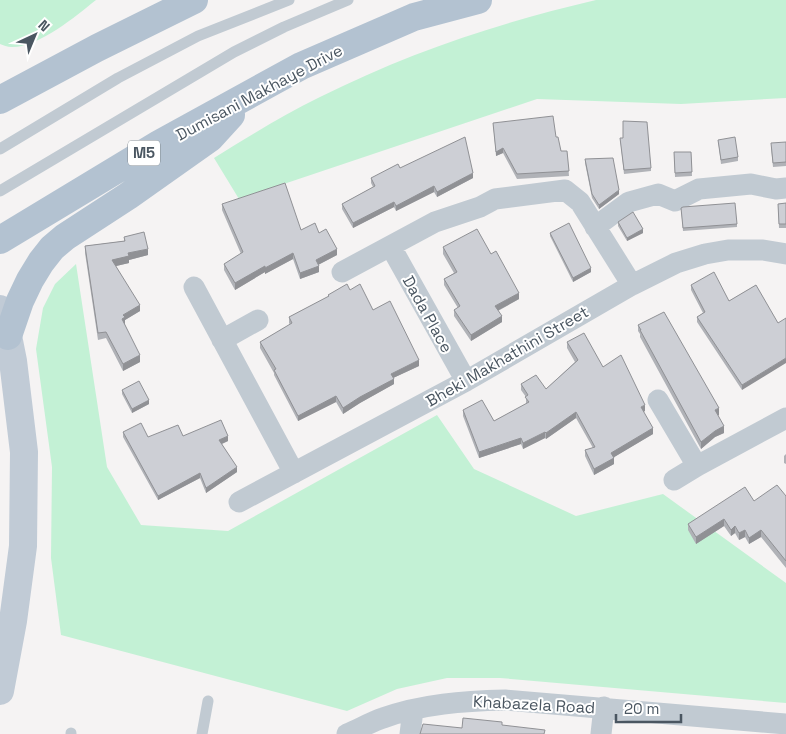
<svg xmlns="http://www.w3.org/2000/svg" width="786" height="734" viewBox="0 0 786 734" font-family="'Space Grotesk',sans-serif">
  <style>
    .grass { fill: #c3f1d5 }
    .lines { fill: none; stroke-linecap: round; stroke-linejoin: round }
    .service { stroke: #c1cad2; stroke-width: 11 }
    .minor { stroke: #c1cad2; stroke-width: 21 }
    .secondary { stroke: #c1cbd6; stroke-width: 28 }
    .primary { stroke: #b3c2d1; stroke-width: 28 }
    .wall { fill: #b0b2b7 }
    .shaded-wall { fill: #909195 }
    .building { fill: #cdcfd5; stroke: #909195 }
    .labels { text-anchor: middle; stroke-width: 4; stroke-linejoin: round; paint-order: stroke }
    .shield { fill: #fff; stroke: #808990; stroke-width: 1 }
    .shield-label { font-size: 15px; font-weight: bold; fill: #4a5661 }
    .street-label { font-size: 16px; fill: #4a5661; stroke: #fff }
  </style>
  <rect width="100%" height="100%" fill="#f5f3f3"/>
  <path class="grass" d="M0 0H96C76 16 38 48 11 47 8 47 3 45 0 44Z
    M596 0H786V98L681 104 537 99 239 199 214 158C248 137 283 115 320 97 410 52 498 23 596 0Z
    M76 264 107 467 141 525 228 531 437 415 474 469 576 516 663 494 786 583V703L500 678H447L397 689 347 711 61 635 51 558 52 467 36 349 43 308 55 284Z"/>
  <g class="lines">
    <path class="service" d="M0 149 118 78 198 36 289 0
      M0 191 234 52 284 27 348 0
      M71 733V734
      M202 734 208 701"/>
    <path class="minor" d="M595 227 629 202 658 194 675 201 699 189 751 184 776 189 786 188
      M391 247 466 381
      M342 272 435 222 480 207 495 199 565 190 580 202 632 285
      M194 287 294 473
      M222 340 258 320
      M658 400 697 466
      M674 480 697 466 786 418
      M239 502 466 381 632 285 676 263 705 254 728 250H763L786 254
      M347 734C359 729 371 722 383 718 422 704 464 701 505 700L786 724
      M410 734 413 710
      M601 734 604 707"/>
    <path class="secondary" d="M0 309 8 336 13 361 24 452 23 546 13 621 0 691"/>
    <path class="primary" d="M0 100 97 48 194 0
      M0 240 159 144 301 66 414 17 478 0
      M8 336 20 301 30 280 41 262 52 248 65 237 128 196 210 138 231 115"/>
  </g>
  <path class="wall" d="M493 123 556 137 561 151H567L569 176 517 179 503 153 496 156Z
    M620 138 651 168V171L624 174Z
    M718 140 738 157V161L721 164Z
    M786 142V166L773 167 771 147Z
    M674 152H691L692 176 675 177Z
    M585 159 619 194 599 209 592 198 585 163Z
    M400 168 473 178 437 197 434 192 396 211 394 207 353 228 342 209V204L373 187 371 183V178Z
    M786 203V228H779L778 204Z
    M222 204 301 230 319 233 337 255 318 265 319 272 300 279 293 259 265 274V272L235 290 224 270V264L241 254 222 210Z
    M681 208 737 224V227L683 231Z
    M618 222 643 233 627 241 618 226Z
    M550 233 591 272 573 282 550 236Z
    M124 237 148 255 129 260V263L116 266 140 311 125 320V325L140 362 123 371 106 338 98 340 85 253V246L124 241Z
    M443 247 491 254 519 299 498 311 502 322 471 341 454 316V310L458 308 444 285V279L454 273 443 254Z
    M691 285 729 301 756 285 742 390 697 322V317L703 313 691 290Z
    M350 290 373 310 419 366 393 378 394 384 360 403 343 414 336 402 298 421 274 375V373L260 348V342L290 325 289 323V317L328 297V295Z
    M638 325 719 415H718L724 433 715 437 701 449 640 337V334L638 331Z
    M567 342 603 367 645 411 643 412 653 434 614 457V464L594 475 585 456V450L593 448 576 418 546 439 545 438 523 449 521 444 479 458 463 416V410L494 421 526 404V397L521 390V384L546 389 575 362 567 348Z
    M122 390 149 404 132 413 122 394Z
    M123 432 148 437 183 436 228 441 222 444 237 472 206 493 200 478 158 500 123 437Z
    M786 454V464L784 463V456Z
    M786 496V568L761 537 749 544 745 537 739 540 735 533 731 536 724 526 696 544 688 530V524L754 501Z"/>
  <path class="shaded-wall" d="M503 148V153L496 156V152Z
    M473 173V178L437 197V192Z
    M434 186V192L396 211V206Z
    M619 190V194L599 209V205Z
    M394 202V207L353 228V223Z
    M643 229V233L627 241V238Z
    M148 249V255L129 260V263L112 267V260L128 253Z
    M337 249V255L316 266V260Z
    M293 253V259L265 274V268Z
    M265 266V272L235 290V283Z
    M319 266V272L300 279V273Z
    M591 268V272L573 282V278Z
    M519 293V299L495 312V306Z
    M140 305V311L125 320V324L122 326V319L123 315Z
    M502 316V322L471 341V335Z
    M140 355V362L123 371V364Z
    M786 358V363L742 390V385Z
    M419 360V366L391 379V374Z
    M394 379V384L360 403 343 414V408L360 397Z
    M336 396V402L298 421V416Z
    M149 400V404L132 413V409Z
    M645 405V411L641 413V407Z
    M719 408V415L715 417V410Z
    M576 412V418L546 439V433Z
    M724 426V433L715 437 701 449V442L715 431Z
    M653 428V434L611 459V453Z
    M545 432V438L523 449V443Z
    M228 436V441L219 445V440Z
    M521 438V444L479 458V452Z
    M614 458V464L594 475V469Z
    M237 467V472L206 493V488Z
    M200 473V478L158 500V496Z
    M724 519V526L696 544V537Z
    M735 526V533L731 536V530Z
    M745 530V537L739 540V533Z
    M761 530V537L749 544V538Z"/>
  <path class="building" d="M553 116 556 137H558L561 151H567L569 171 517 174 503 148 496 152 493 123Z
    M623 121 647 122 651 168 624 170 620 138H623Z
    M465 137 473 173 437 192 434 186 396 206 394 202 353 223 342 204 375 186 371 178 398 164 400 168Z
    M735 137 738 157 721 160 718 140Z
    M786 142V162L773 163 771 143Z
    M674 152H691L692 172 675 173Z
    M613 158 619 190 599 205 592 194 585 159Z
    M285 183 301 230 315 223 319 233 326 229 337 249 316 260 319 266 300 273 293 253 265 268V266L235 283 224 264 243 252 222 204Z
    M735 203 737 224 683 228 681 208 683 207Z
    M786 203V224H779L778 204Z
    M633 212 643 229 627 238 618 222Z
    M569 223 591 268 573 278 550 233Z
    M477 229 491 254 496 251 519 293 495 306 502 316 471 335 454 310 460 306 444 279 457 272 443 247Z
    M144 232 148 249 128 253 129 256 112 260 140 305 123 315 125 317 122 319 140 355 123 364 106 332 98 333 85 246 125 241 124 237Z
    M714 272 729 301 756 285 778 323 786 318V358L742 385 697 317 705 312 691 285Z
    M347 284 350 290 360 284 373 310 390 301 419 360 391 374 394 379 360 397 343 408 336 396 298 416 274 370 276 369 260 342 292 323 289 317 329 296 328 295Z
    M664 312 719 408 715 410 724 426 715 431 701 442 640 330H641L638 325Z
    M584 333 603 367 621 355 645 405 641 407 653 428 611 453 614 458 594 469 585 450 595 447 576 412 546 433 545 432 523 443 521 438 479 452 463 410 482 400 494 421 529 402 525 397 528 395 521 384 536 375 546 389 578 360 567 342Z
    M139 381 149 400 132 409 122 390Z
    M221 420 228 436 219 440 237 467 206 488 200 473 158 496 123 432 141 423 148 437 178 425 183 436Z
    M777 485 786 496V561L761 530 749 538 745 530 739 533 735 526 731 530 724 519 696 537 688 524 745 487 754 501Z
    M463 718 502 722V725L545 730 544 734H420L423 724 462 728Z"/>
  <g class="labels">
    <rect class="shield" x="128" y="140.5" width="32" height="25" rx="4"/>
    <g class="shield-label">
      <text x="144" y="158">M5</text>
    </g>
    <g class="street-label">
      <text transform="translate(259 92) rotate(-28)" y="6">Dumisani Makhaye Drive</text>
      <text transform="translate(428 314) rotate(61)" y="6">Dada Place</text>
      <text transform="translate(507 356) rotate(-30)" y="6">Bheki Makhathini Street</text>
      <text transform="translate(534 704) rotate(3)" y="6">Khabazela Road</text>
    </g>
  </g>
  <g transform="translate(35 35) rotate(44)" stroke="#ffffff" stroke-width="4" paint-order="stroke">
  <path d="M0-4L9 19L0 12L-9 19Z" fill="#4a5661"/>
  <text y="-8" font-size="14" font-weight="bold" text-anchor="middle" fill="#4a5661">N</text>
  </g>
  <path d="M616 714v8h65v-8" fill="none" stroke="#4a5661" stroke-width="2.5"/>
  <text x="624" y="714" font-size="15" fill="#4a5661" stroke="#ffffff" stroke-width="4" paint-order="stroke">20 m</text>
</svg>
